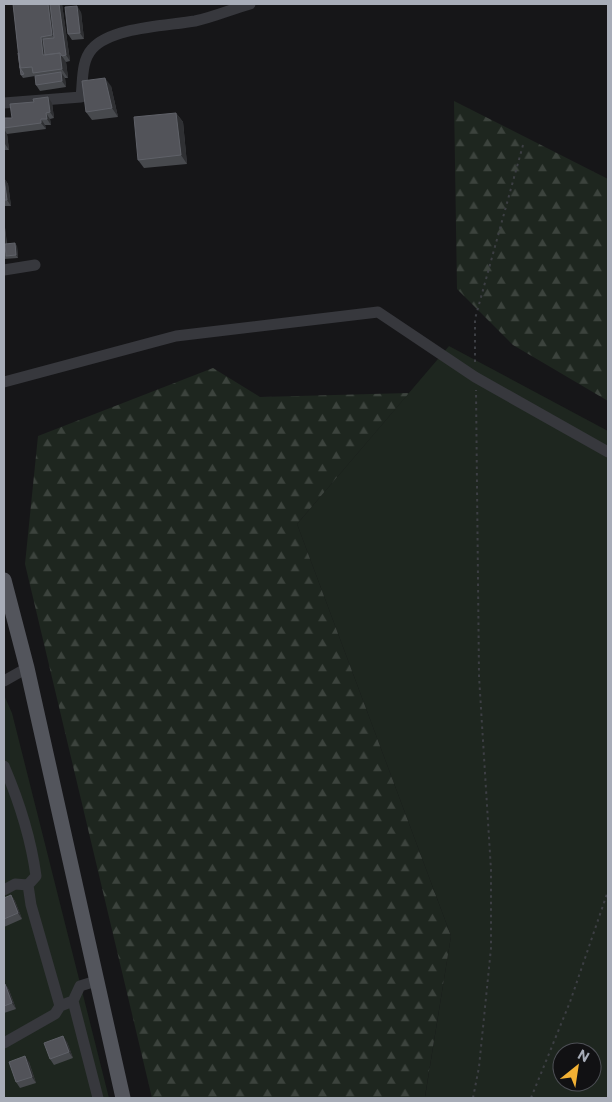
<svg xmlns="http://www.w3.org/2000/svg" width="612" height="1102" viewBox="0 0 612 1102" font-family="Commissioner,sans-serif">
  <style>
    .green { fill: #1e261f; fill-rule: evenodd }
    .forest { fill: url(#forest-firs) }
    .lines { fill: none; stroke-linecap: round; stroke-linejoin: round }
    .path { stroke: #3d3f44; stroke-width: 2; stroke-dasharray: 2.5 4; stroke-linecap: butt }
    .minor { stroke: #37383d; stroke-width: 11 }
    .major { stroke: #53555c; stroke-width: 15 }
    .wall { fill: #47494d }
    .shaded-wall { fill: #2f3033 }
    .building { fill: #525359; stroke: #5f6168 }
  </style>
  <defs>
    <pattern id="forest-firs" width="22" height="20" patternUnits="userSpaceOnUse" patternTransform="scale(1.25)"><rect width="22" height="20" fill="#1e261f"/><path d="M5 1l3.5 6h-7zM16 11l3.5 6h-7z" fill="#3c433d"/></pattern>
  </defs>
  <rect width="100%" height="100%" fill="#161618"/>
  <path class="green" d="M449 346 608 431V1098L425 1097 451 936 297 524ZM562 1052H592V1082H562Z
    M4 695 12 713 109 1098H4Z"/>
  <path class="forest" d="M454 101 608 179V401L513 345 457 289Z
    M213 368 260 397 409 393 297 524 451 936 425 1096 429 1098H152L25 564 38 436Z"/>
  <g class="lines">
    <path class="path" d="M475 362V319L523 145
      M473 1098 479 1067 491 948V870L479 676 476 390
      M531 1098 570 1002 608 891"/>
    <path class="minor" d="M4 103 81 97C83 82 81 61 92 49 111 27 167 26 195 21 214 17 232 9 250 4
      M4 270 35 265
      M4 382 176 336 378 312 475 377 608 452
      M4 681 27 668
      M4 766C19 801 31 839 36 876L28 885 31 905 60 1006
      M4 890 15 884 28 885
      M73 1001 98 1098
      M4 1043 55 1014 60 1006 73 1001 80 986 96 981"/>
    <path class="major" d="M4 580 27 668 123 1098"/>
  </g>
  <path class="wall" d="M13 4H62L70 61 66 62 68 78H65L66 87 40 91 36 85 35 76 23 78 21 75Z
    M81 12 84 39 72 40 68 34Z
    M111 86 118 117 92 120 86 112Z
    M52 103 54 118 50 119 51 125H45L46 129 7 134 9 150H4V118H12Z
    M176 113 183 122 187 164 144 168 138 160Z
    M4 178 8 184 11 206H4Z
    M4 219 7 244 17 246 18 258 4 259Z
    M11 895 15 901 22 919 4 927V898Z
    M4 984H5L9 990 16 1009 4 1013Z
    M67 1042 73 1058 54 1065 50 1059Z
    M29 1062 36 1083 20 1088 16 1082Z"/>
  <path class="shaded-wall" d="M48 4H53L59 44 52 35Z
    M59 4H62L70 61 66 55Z
    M77 6 81 12 84 39 80 33Z
    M41 37 47 45 49 58 43 55Z
    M60 53 66 62 68 78 62 69Z
    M61 72 65 78 66 87 62 81Z
    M105 78 111 86 118 117 112 108Z
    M48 97 52 103 54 118 50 112Z
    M46 113 50 119 51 125 47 119Z
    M176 113 183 122 187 164 181 155Z
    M41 119 45 125 46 129 41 123Z
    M4 129 7 134 9 150 5 144Z
    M4 178 8 184 11 206 7 200Z
    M4 219 8 256H6L4 252Z
    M15 243 17 246 18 258 16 255Z
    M11 895 15 901 22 919 18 913Z
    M5 984 9 990 16 1009 12 1003Z
    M63 1036 67 1042 73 1058 69 1052Z
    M25 1056 29 1062 36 1083 32 1077Z"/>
  <path class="building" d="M13 4H48L52 35 41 37 43 55 60 53 62 69 33 73 32 67 20 68Z
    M50 4H59L66 55 62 56 60 53 45 55 43 39 54 38Z
    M77 6 80 33 68 34 65 7Z
    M18 53H19L20 68 24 74 21 75Z
    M61 72 62 81 36 85 35 76Z
    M105 78 112 108 86 112 82 81Z
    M48 97 50 112 46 113 47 119H41V123L4 128V118H12L10 104 34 102 33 99Z
    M176 113 181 155 138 160 134 117Z
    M4 178 7 200H4Z
    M15 243 16 255 6 256 5 244Z
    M11 895 18 913 4 919V898Z
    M4 984H5L12 1003 4 1006Z
    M63 1036 69 1052 50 1059 44 1043Z
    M25 1056 32 1077 16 1082 9 1062Z"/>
  <rect width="612" height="1102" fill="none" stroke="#a8adb8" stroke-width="10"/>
  <g transform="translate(577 1067) rotate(30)"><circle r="24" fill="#111113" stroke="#4d4f55"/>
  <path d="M0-4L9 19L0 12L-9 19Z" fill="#f2b134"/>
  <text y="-8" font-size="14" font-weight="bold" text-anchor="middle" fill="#a8adb8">N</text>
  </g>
</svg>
